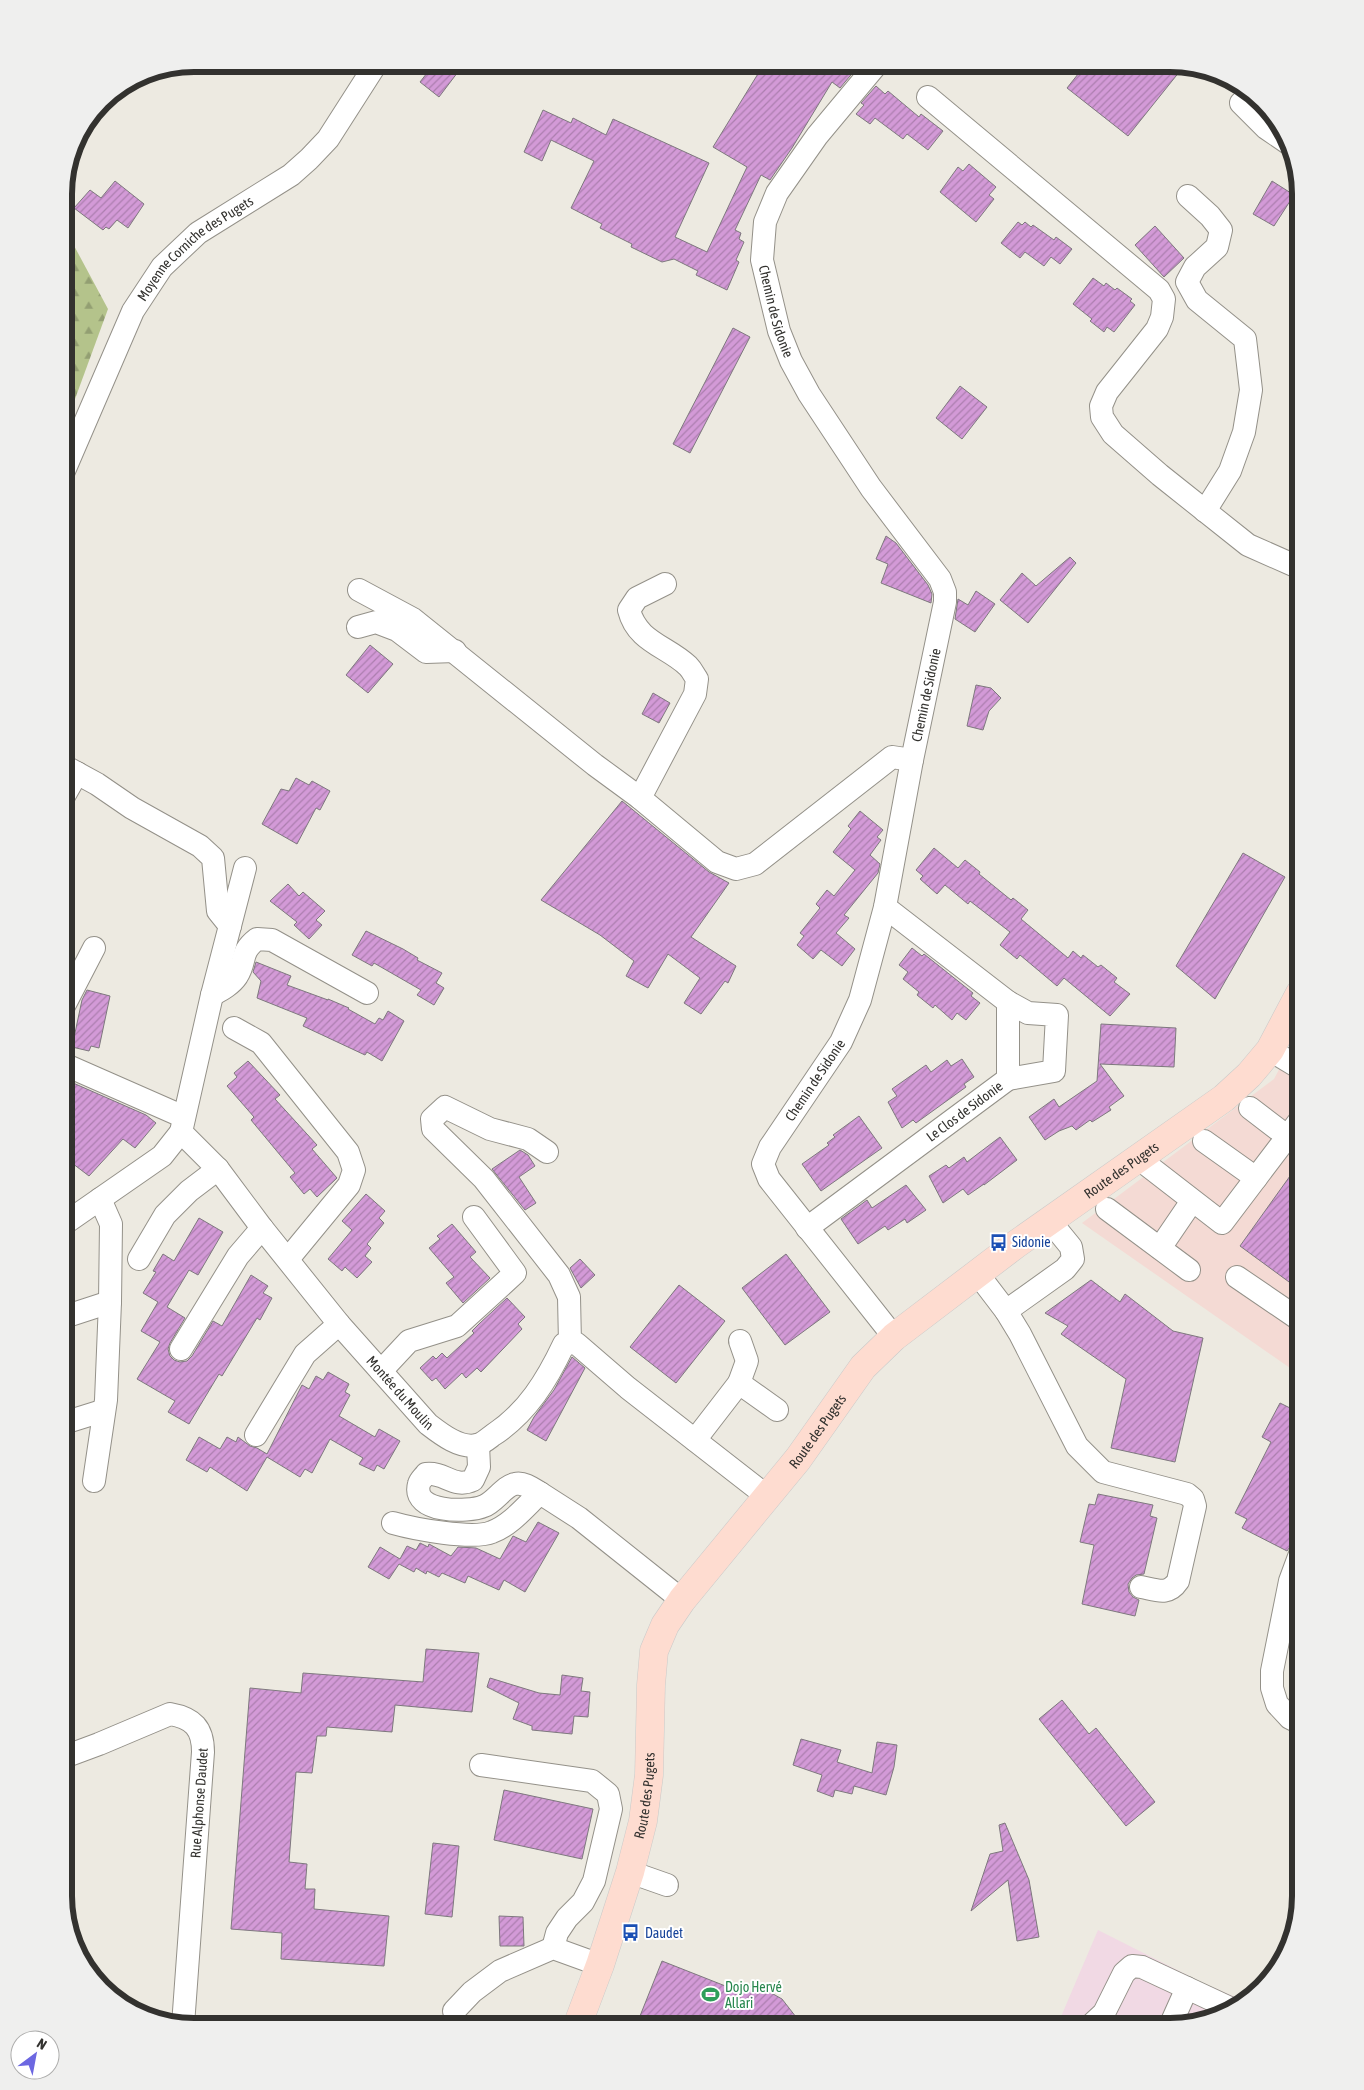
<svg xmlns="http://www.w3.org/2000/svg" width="1364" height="2090" viewBox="0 0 1364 2090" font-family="'Asap Condensed',sans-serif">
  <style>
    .commercial { fill: #f4dad4 }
    .industrial { fill: #f1d9e4 }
    .forest { fill: url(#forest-firs) }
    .building { fill: url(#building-hatch); stroke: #7e787e }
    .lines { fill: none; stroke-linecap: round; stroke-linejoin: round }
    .minor-casing { stroke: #949189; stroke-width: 24 }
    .major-casing { stroke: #cacac9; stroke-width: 29 }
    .minor { stroke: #fff; stroke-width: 22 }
    .major { stroke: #fedcd0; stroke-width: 28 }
    .labels { text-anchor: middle; stroke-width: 4; stroke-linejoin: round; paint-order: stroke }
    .street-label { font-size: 14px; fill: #33322f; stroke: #fff }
    .transit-label { font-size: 14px; fill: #164399; stroke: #fff; text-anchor: start }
    .leisure-label { font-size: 14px; fill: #27864d; stroke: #fff; text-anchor: start }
    .rim { fill: none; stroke: #33322f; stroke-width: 6 }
  </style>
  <defs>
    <pattern id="forest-firs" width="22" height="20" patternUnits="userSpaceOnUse" patternTransform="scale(1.25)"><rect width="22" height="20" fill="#b4c38b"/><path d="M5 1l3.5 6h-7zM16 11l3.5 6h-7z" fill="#939f72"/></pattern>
    <pattern id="building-hatch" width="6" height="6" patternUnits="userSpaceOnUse" patternTransform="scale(1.25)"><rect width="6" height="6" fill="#d39ad7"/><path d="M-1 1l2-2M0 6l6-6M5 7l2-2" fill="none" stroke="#ac7eaf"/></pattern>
  </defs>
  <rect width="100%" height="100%" fill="#edeae1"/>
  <path class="commercial" d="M1300 1030V1375L1082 1223 1274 1079Z"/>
  <path class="industrial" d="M1098 1930 1201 1982 1242 2000 1228 2013 1170 2026H1057Z"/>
  <path class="forest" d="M64 227 108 309 75 399 64 423Z"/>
  <path class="building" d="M434 64H464L439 97 420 82Z
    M764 64H860L840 88 832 82 792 148 770 180 761 175 735 230 741 233 739 239 744 242 736 260 739 262 727 290 696 275 698 271 674 259 662 262 631 247 632 244 600 228 602 224 571 208 594 161 551 140 542 161 524 152 543 110 571 123 573 118 606 135 613 119 709 163 675 237 707 252 747 167 713 147Z
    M1086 64H1178L1184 66 1128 136 1067 88Z
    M876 86 885 94 888 91 919 117 921 114 943 131 928 150 907 134 903 139 875 118 870 124 856 114 864 105 861 103Z
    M969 164 996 187 989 195 994 199 976 222 940 192 958 167 963 171Z
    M115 181 144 204 128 228 117 220 109 229 106 227 103 230 74 208 90 190 101 198Z
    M1272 181 1294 195 1274 226 1253 214Z
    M1018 222 1022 225 1025 222 1031 227 1033 225 1054 240 1056 237 1072 249 1060 264 1051 257 1044 266 1025 252 1020 258 1001 243Z
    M1155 226 1184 258 1164 277 1135 245Z
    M1093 278 1104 286 1106 283 1115 290 1117 288 1132 299 1130 301 1135 305 1114 332 1107 327 1104 332 1090 321 1092 319 1073 304Z
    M733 328 750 337 690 453 673 444Z
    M960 386 987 407 962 439 936 418Z
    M886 536 896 543 928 585 932 594 931 603 881 583 888 564 876 559Z
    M1070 557 1076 563 1028 623 1000 600 1022 573 1036 586Z
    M976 591 995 604 975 632 955 619 958 599 968 605Z
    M370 645 393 664 368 693 346 675Z
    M976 685 991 688 1001 698 989 711 983 730 967 726Z
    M653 693 670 703 659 723 642 714Z
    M296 778 309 785 312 781 330 791 320 810 316 808 297 844 262 824 281 789 289 791Z
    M622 801 709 872 729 883 691 937 736 966 728 983 725 981 701 1014 684 1003 700 978 668 954 648 988 626 976 634 961 600 935 541 900Z
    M860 811 883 830 877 837 881 840 870 855 880 864 878 873 844 915 849 918 836 933 855 949 842 966 821 950 813 959 797 945 804 936 800 933 820 908 816 904 827 890 834 896 855 870 833 852 851 829 848 826Z
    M934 848 958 868 965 860 980 872 979 874 1011 900 1013 898 1028 910 1021 919 1068 958 1073 951 1081 958 1083 955 1098 967 1101 965 1117 978 1114 982 1130 994 1110 1016 1064 978 1057 986 1020 955 1017 959 1000 945 1010 932 970 901 968 904 945 885 937 894 920 879 923 876 916 870Z
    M1243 853 1285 877 1215 999 1176 966Z
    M288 884 299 896 303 892 325 911 316 920 322 925 309 939 294 925 297 922 270 901Z
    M366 931 403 949 418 958 417 960 442 973 436 983 444 988 434 1005 417 995 421 990 374 963 372 966 352 955Z
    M912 948 922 956 924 954 973 993 971 996 980 1003 966 1020 957 1013 952 1020 935 1005 933 1008 917 995 919 992 903 979 908 972 899 965Z
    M256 962 291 976 287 985 328 1000V999L349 1008 348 1009 375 1024 379 1018 383 1020 388 1011 404 1021 382 1061 367 1052 365 1055 303 1026 307 1018 257 998 261 981 253 972Z
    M87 990 110 996 99 1048 91 1046 89 1051 72 1047 82 1000Z
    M1101 1024 1176 1028 1174 1067 1100 1064 1124 1096 1109 1107 1111 1110 1092 1122 1090 1120 1076 1130 1072 1126 1059 1131 1045 1140 1029 1117 1054 1099 1059 1107 1097 1081Z
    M962 1059 974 1077 964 1084 966 1087 916 1123 913 1120 902 1128 888 1102 897 1096 892 1089 926 1065 931 1072 947 1060 951 1066Z
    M248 1061 280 1095 275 1099 317 1145 312 1149 337 1178 317 1197 310 1189 304 1194 290 1177 295 1173 251 1120 254 1117 227 1086 237 1077 234 1073Z
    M64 1079 146 1115 156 1123 135 1148 123 1139 89 1176 64 1157Z
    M859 1116 882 1148 821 1191 802 1164 829 1145 827 1143 835 1137 833 1135Z
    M1000 1137 1017 1160 984 1185V1184L968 1195 963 1189 943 1203 929 1176 946 1165 949 1168 964 1157 967 1162Z
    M520 1150 528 1155 535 1166 519 1177 536 1203 525 1210 492 1169Z
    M1300 1162V1290L1240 1246Z
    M906 1185 926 1210 907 1223 905 1219 888 1230 885 1226 858 1244 841 1219 867 1200 872 1208Z
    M366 1194 385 1211 379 1218 384 1223 367 1244 371 1248 365 1256 372 1262 357 1278 345 1267 342 1271 328 1259 352 1230 342 1221Z
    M199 1218 223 1232 198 1275 189 1270 167 1307 185 1318 170 1343 168 1349 170 1356 174 1360 180 1362 187 1361 192 1356 213 1321 222 1326 251 1275 268 1286 263 1293 272 1298 260 1320 257 1318 222 1376 219 1374 189 1424 168 1412 175 1401 137 1379 160 1342 141 1331 158 1302 143 1293 156 1272 153 1271 163 1254 174 1261Z
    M452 1224 476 1252 470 1257 490 1278 463 1303 446 1283 454 1277 429 1248 440 1239 437 1236Z
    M786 1254 830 1312 785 1345 742 1288Z
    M580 1259 595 1275 581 1288 570 1268Z
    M1091 1280 1120 1302 1125 1294 1173 1331 1203 1338 1175 1462 1111 1448 1126 1379 1061 1334 1068 1326 1045 1313Z
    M679 1285 725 1321 676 1383 630 1347Z
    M507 1298 525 1317 518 1324 522 1329 481 1372 477 1368 466 1378 462 1373 445 1389 436 1378 432 1381 420 1368 433 1356 436 1359 442 1353 447 1358 474 1333 472 1331 480 1323Z
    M572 1357 585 1368 546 1441 527 1430 534 1417 554 1390Z
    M328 1372 349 1384 345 1392 350 1395 339 1416 375 1437 379 1429 400 1441 384 1469 377 1465 374 1471 359 1464 363 1458 330 1439 312 1473 305 1469 300 1477 267 1457 247 1491 210 1467 207 1472 186 1460 199 1437 220 1449 227 1437 236 1442 238 1437 250 1446 257 1448 267 1454 302 1385 309 1389 316 1376 323 1380Z
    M1280 1403 1300 1413V1541L1292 1544 1287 1551 1242 1528 1247 1519 1235 1513 1271 1442 1262 1437Z
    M1098 1494 1153 1505 1150 1516 1157 1518 1144 1574 1136 1575 1132 1578 1128 1584 1129 1592 1133 1597 1139 1600 1135 1616 1082 1604 1094 1545 1080 1542 1089 1504 1095 1505Z
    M538 1522 559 1533 525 1592 504 1580 499 1590 468 1576 465 1583 442 1573 439 1577 427 1571 426 1574 416 1568 414 1572 399 1564 389 1579 368 1567 380 1547 400 1559 407 1546 416 1550 420 1543 428 1547 429 1544 451 1556 458 1547 476 1548 500 1559 513 1536 526 1542Z
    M426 1649 479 1653 472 1712 395 1705 392 1732 327 1727 326 1736H317L312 1773 296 1772 289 1862 307 1864 305 1889H315L314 1909 389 1916 384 1966 281 1959 282 1933 231 1929 250 1688 301 1693 303 1673 423 1682Z
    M562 1675 583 1678 581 1691 590 1692 588 1717 574 1716 572 1734 532 1730V1726L513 1719 519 1703 487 1687 490 1678 539 1693 560 1695Z
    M1062 1700 1089 1734 1096 1728 1155 1802 1126 1826 1039 1719Z
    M801 1739 841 1750 837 1762 872 1773 877 1742 897 1745 894 1767 886 1795 854 1786 852 1794 835 1790 833 1797 817 1791 822 1775 793 1765Z
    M504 1790 593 1809 582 1859 494 1840Z
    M1005 1823 1029 1880 1039 1937 1017 1941 1008 1880 971 1911 990 1854 1003 1851 999 1825Z
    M433 1843 459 1846 452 1917 425 1914Z
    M499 1916 523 1917 524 1946H500Z
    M662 1961 733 1989 749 1986 766 1990 782 1999 803 2026H636Z"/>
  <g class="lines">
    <defs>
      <g id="minor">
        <path id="s1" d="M877 64 817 136 777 193 765 222 762 260 779 331 791 361 809 394 871 488 940 579 945 592V602L912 760 885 907 860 1000 841 1042 770 1147 763 1164 769 1179 894 1337"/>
        <path d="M928 97 1159 290 1164 299 1162 317 1157 329 1107 392 1101 406 1102 417 1113 434 1160 475 1248 545 1300 568"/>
        <path d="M1241 103 1266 128 1288 143"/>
        <path d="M1188 196 1210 216 1221 230 1217 247 1195 267 1187 282 1197 300 1245 339 1251 390 1244 432 1230 471 1205 511"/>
        <path id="s2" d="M64 471 133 311 162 267 198 233 291 175 309 159 328 139 376 64"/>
        <path d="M359 590 413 619 595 765 640 798 717 862 736 869 755 864 892 757 912 760"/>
        <path d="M358 627 376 622 397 630 426 652 455 651"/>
        <path d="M64 766 97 784 132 808 200 846 213 858 218 911 230 926"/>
        <path d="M64 796 77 773"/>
        <path d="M640 798 695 694 697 679C694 675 692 670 688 666 667 646 637 642 629 610L637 598 665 584"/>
        <path d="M212 995C221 990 231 985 237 976 247 960 239 953 257 939L272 940 367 993"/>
        <path d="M64 1006 94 948"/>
        <path d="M234 1028 261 1043 348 1152 354 1170 349 1185 288 1259"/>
        <path d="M1270 1050 1300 1068"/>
        <path d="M64 1062 68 1066 184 1117"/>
        <path d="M1008 1079 1054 1071 1057 1015 1028 1013 1008 1002"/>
        <path d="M1250 1108 1288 1137"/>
        <path d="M181 1132 212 995 245 868"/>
        <path d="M1204 1141 1256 1178"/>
        <path d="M547 1152 528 1139 490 1129 445 1107 432 1119 433 1129 484 1179 559 1275 569 1297 570 1343"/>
        <path d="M1138 1158 1222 1223 1300 1120"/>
        <path d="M1107 1209 1189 1270"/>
        <path id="s3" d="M64 1224 162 1156 181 1132 218 1169 262 1228 339 1324 428 1424C441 1434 460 1449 477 1445 482 1444 489 1438 493 1435 527 1413 547 1380 564 1344L570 1343 577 1344 628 1388 768 1497"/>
        <path id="s4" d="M807 1228 1008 1079V1002L885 907"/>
        <path d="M1160 1248 1192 1201"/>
        <path d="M139 1259 165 1215 189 1191 218 1169"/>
        <path d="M977 1273 1006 1311 1065 1269 1073 1259 1071 1247 1049 1220"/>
        <path d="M1237 1277 1300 1320"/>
        <path d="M1006 1311 1020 1334 1077 1446 1103 1472 1187 1494 1193 1499 1195 1506 1178 1581C1168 1596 1157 1590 1141 1587"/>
        <path d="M64 1317 110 1302"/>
        <path d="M181 1349 238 1256 262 1228"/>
        <path d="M381 1371 409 1341 457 1326 515 1273 474 1217"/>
        <path d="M739 1383 747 1361 740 1341"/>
        <path d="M64 1421H70L102 1411"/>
        <path d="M256 1435 305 1354 339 1324"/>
        <path d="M695 1440 739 1383 777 1410"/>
        <path d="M478 1445 479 1467 473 1480C454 1489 445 1472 426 1474 424 1477 420 1480 419 1484 411 1513 468 1513 484 1506 495 1502 504 1486 515 1484 524 1482 532 1488 540 1493"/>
        <path d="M94 1481 106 1400 110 1302 111 1224 100 1199"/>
        <path d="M393 1523C414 1529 473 1540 492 1532 511 1525 526 1506 540 1493L579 1518 682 1600"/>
        <path d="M1300 1723 1290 1718 1277 1704 1272 1688V1671L1290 1581 1300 1554"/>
        <path d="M64 1757 99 1744 170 1714C193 1718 203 1728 203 1752L183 2025"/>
        <path d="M481 1765 592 1781 608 1794 611 1809 594 1881 583 1902 567 1918 557 1933 553 1948"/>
        <path d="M630 1872 667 1885"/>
        <path d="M454 2011 472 1992 500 1971 553 1948 600 1965"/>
        <path d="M1090 2026 1104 2013 1124 1973 1132 1966 1142 1967 1187 1988"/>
        <path d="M1170 2026 1187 1988 1232 2009"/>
      </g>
      <g id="major">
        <path id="s5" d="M577 2026 600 1965 630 1872 643 1821 649 1775 651 1685 654 1651 665 1625 682 1600 798 1459 863 1367 894 1337 1015 1245 1224 1098 1249 1075 1270 1050 1300 993"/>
      </g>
    </defs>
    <use href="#minor" class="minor-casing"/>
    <use href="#major" class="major-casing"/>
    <use href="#minor" class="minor"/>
    <use href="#major" class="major"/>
  </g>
  <defs>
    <symbol id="bus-bare" viewBox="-9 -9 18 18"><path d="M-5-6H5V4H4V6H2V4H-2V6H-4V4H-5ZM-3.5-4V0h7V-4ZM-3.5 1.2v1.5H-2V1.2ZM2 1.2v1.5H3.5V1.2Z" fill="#1a4fb4" stroke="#fff" stroke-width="2.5" paint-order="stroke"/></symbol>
    <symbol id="stadium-bare" viewBox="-9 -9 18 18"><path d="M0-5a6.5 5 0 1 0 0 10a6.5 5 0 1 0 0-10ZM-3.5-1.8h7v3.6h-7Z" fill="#2e9e5b" stroke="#fff" stroke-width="2.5" paint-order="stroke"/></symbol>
  </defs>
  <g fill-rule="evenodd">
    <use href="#bus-bare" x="986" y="1230" width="25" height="25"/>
    <use href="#bus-bare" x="618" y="1920" width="25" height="25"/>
    <use href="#stadium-bare" x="698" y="1982" width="25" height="25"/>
  </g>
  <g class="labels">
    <g class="street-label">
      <text dy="5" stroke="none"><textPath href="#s2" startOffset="264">Moyenne Corniche des Pugets</textPath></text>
      <text dy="5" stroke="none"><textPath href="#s1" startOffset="286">Chemin de Sidonie</textPath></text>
      <text transform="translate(926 695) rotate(-78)" y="5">Chemin de Sidonie</text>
      <text transform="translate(815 1080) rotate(-56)" y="5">Chemin de Sidonie</text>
      <text dy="5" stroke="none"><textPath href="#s4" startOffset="196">Le Clos de Sidonie</textPath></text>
      <text dy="5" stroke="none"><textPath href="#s5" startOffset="1065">Route des Pugets</textPath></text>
      <text dy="5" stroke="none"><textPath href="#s3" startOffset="491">Montée du Moulin</textPath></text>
      <text dy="5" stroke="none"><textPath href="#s5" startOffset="661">Route des Pugets</textPath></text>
      <text dy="5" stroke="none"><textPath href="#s5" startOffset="241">Route des Pugets</textPath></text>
      <text transform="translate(199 1803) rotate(-86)" y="5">Rue Alphonse Daudet</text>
    </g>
    <g class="transit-label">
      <text x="1012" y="1247">Sidonie</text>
      <text x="645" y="1938">Daudet</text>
    </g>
    <g class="leisure-label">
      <text x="725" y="1992">Dojo Hervé<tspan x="725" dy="16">Allari</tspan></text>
    </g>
  </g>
  <path d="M0 0H1364V2090H0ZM194 72H1170A122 122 0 0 1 1292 194V1896A122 122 0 0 1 1170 2018H194A122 122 0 0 1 72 1896V194A122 122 0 0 1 194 72Z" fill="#efefee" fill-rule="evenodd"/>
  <path class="rim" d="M194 72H1170A122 122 0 0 1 1292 194V1896A122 122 0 0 1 1170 2018H194A122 122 0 0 1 72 1896V194A122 122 0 0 1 194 72Z"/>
  <g transform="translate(35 2055) rotate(32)"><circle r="24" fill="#ffffff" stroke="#adadac"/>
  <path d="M0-4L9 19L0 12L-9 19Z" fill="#6c67e1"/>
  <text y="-8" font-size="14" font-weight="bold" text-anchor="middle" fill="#33322f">N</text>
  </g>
</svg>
